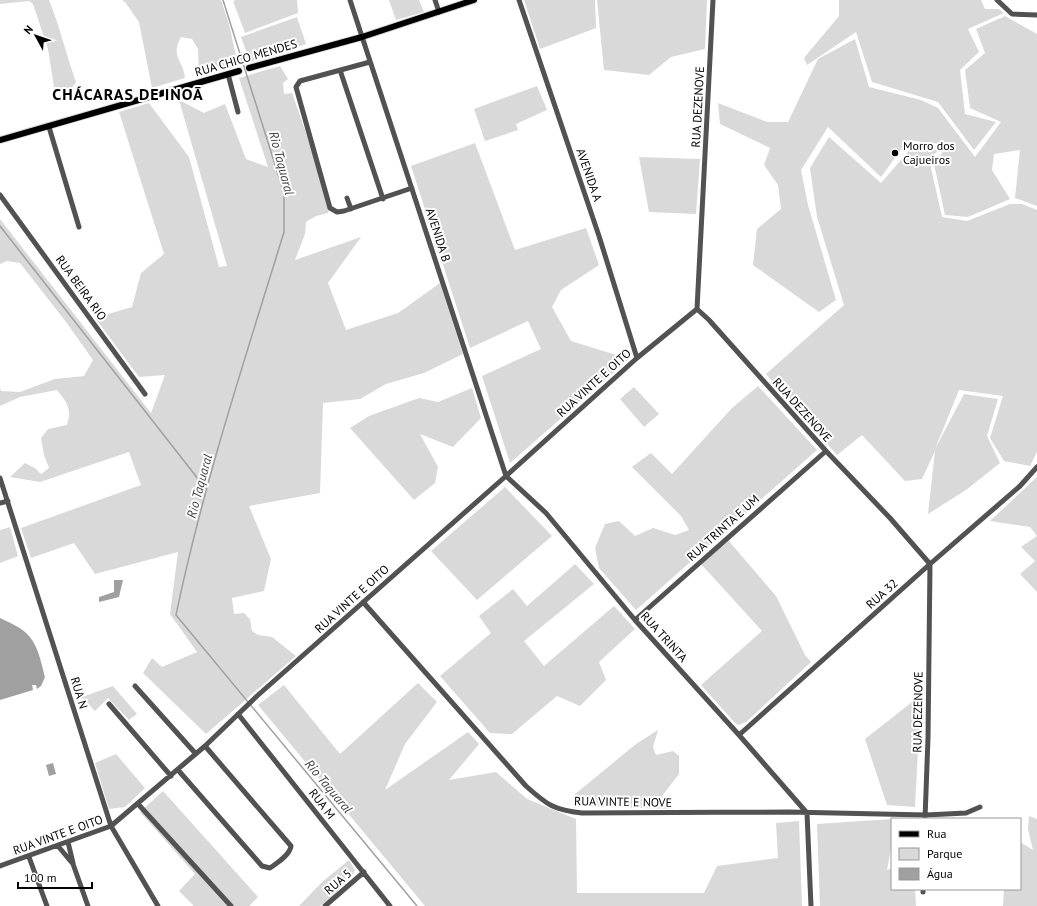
<svg xmlns="http://www.w3.org/2000/svg" width="1037" height="906" viewBox="0 0 1037 906" font-family="'PT Sans',sans-serif">
  <style>
    .green { fill: #d9d9d9 }
    .water { fill: #a0a0a0 }
    .lines { fill: none; stroke-linecap: round; stroke-linejoin: round }
    .stream { stroke: #a0a0a0; stroke-width: 1.5 }
    .major-casing { stroke: #dbdbdb; stroke-width: 8 }
    .minor { stroke: #525252; stroke-width: 5 }
    .major { stroke: #000; stroke-width: 6 }
    .poi-dot { fill: #000; stroke: #fff; stroke-width: 1.5 }
    .labels { text-anchor: middle; stroke-width: 4; stroke-linejoin: round; paint-order: stroke }
    .street-label { font-size: 12px; fill: #000; stroke: #fff }
    .poi-label { font-size: 12px; fill: #000; stroke: #fff; text-anchor: start }
    .water-label { font-size: 13px; font-style: italic; fill: #414141; stroke: #fff }
    .district-label { font-size: 16px; font-weight: bold; letter-spacing: 1px; fill: #000; stroke: #fff }
  </style>
  <rect width="100%" height="100%" fill="#fff"/>
  <path class="green" d="M0 0H49C60 27 66 54 76 82L71 89 54 87 48 49 33 4 29 1 0 4Z
    M122 0H221L229 24 238 65 199 73 198 49 192 39 181 37C170 57 183 59 185 78L152 88 139 22 125 2Z
    M236 0H297L298 13 245 33 233 1Z
    M389 0H419L424 12 396 20Z
    M524 0H595L596 28 540 49Z
    M597 0H707L705 49 671 57 649 75 604 70Z
    M839 0H981L985 9H999L1004 13 968 29 979 52 960 70 965 114 996 122 974 150 938 102 872 82 856 32 807 65 804 58 839 16Z
    M1005 16 1037 34V206L1015 198 1020 150 994 154 992 170 1010 199 968 217 945 215 934 164 948 145 908 140 881 177 828 127 801 170 808 205 836 300 819 312 753 265 757 229 781 209 778 185 764 165 770 148 720 124 718 103 767 122H788L818 59 855 39 869 87 921 100 938 108 975 157 1001 122 970 108 965 70 985 53 976 29Z
    M297 17 306 44 250 62 241 37Z
    M280 66 288 79 283 83 284 94 292 93 331 204 328 213 316 216 306 222 305 234 295 260 361 237 328 283 346 330 398 313 440 283 463 354 424 373 386 384 360 399 323 403 320 493 249 506 271 559 264 591 232 598 234 614 244 613 250 619 252 631 258 635 272 637 296 656 206 734 143 673 152 658 162 667 197 652 170 614 178 552 95 574 74 543 31 558 21 528 141 485 129 452 40 482 10 477 25 463 35 468 41 474 49 468 44 455 41 438 48 429 67 425C72 409 67 402 57 390L20 397 0 406V388L1 391 20 392 55 379 84 376 93 360 66 322 20 263 7 261 0 264V219L151 413 165 375 139 377 95 318 132 307 141 273 164 254 119 112 149 103 189 157 219 267 227 266 179 100 204 113 225 104 246 159 268 167 239 78Z
    M537 86 547 110 516 124 518 130 485 141 474 109Z
    M829 137 881 183 912 147 939 150 929 159 942 217 967 221 1010 204H1022L1037 210V452L1030 466 1004 461 990 438 1003 396 959 390 935 449 964 394 998 399 987 436 1000 463 966 490 928 514 935 451 922 479 905 481 862 435 837 455 766 374 844 305 817 217 810 168Z
    M475 143 515 250 586 228 599 265 561 290 552 307 571 341 629 359 510 463 482 376 541 349 528 321 470 348 411 166Z
    M639 157 700 159 696 214 649 212Z
    M758 386 817 450 636 610 599 568 595 548 605 524 619 521 635 536 653 528 675 535 689 530 681 516 632 467 651 453 672 474 732 408Z
    M634 387 659 414 644 427 620 399Z
    M472 388 481 418 453 447 420 434 438 467 435 483 414 500 350 428 369 416 419 398 438 402Z
    M1037 477V592L1020 574 1035 561 1021 547 1037 536 1030 527 990 521Z
    M505 487 552 536 477 600 431 551Z
    M10 527 18 556 0 563V530Z
    M728 540 776 596 805 655 811 662 746 722 739 725 735 723 701 685 762 631 701 564Z
    M575 564 594 584 524 641 544 666 614 606 635 629 599 662 606 680 580 706 557 696 512 734 490 733 440 676 491 633 479 616 513 589 527 606Z
    M418 683 437 702 405 744 385 790 468 732 479 744 449 780 496 772 527 799 576 819 577 893H704L717 866 778 858 776 823 799 821 802 906H425L258 705 284 685 340 754Z
    M113 686 137 714 129 720 108 698 95 711 82 697Z
    M921 695 915 807 887 805 865 739Z
    M658 730 653 747 656 755 673 751 679 756V774L662 796 673 809 576 806 574 795 636 744Z
    M116 754 145 788 125 807 109 809 95 763Z
    M163 791 258 897 249 906H194L179 891 195 874 140 812Z
    M1029 816 1037 819V906H1003L1004 889H1020V842L1033 850 1028 829Z
    M892 819V843L887 870 892 868V889H915L916 906H820L817 824Z
    M349 860 355 870 353 874 331 898 320 906H299L322 882Z"/>
  <path class="water" d="M114 580H123L119 597 99 602V597L114 592Z
    M0 618C8 622 18 626 25 632 38 643 41 662 45 677L41 686 37 689 36 685H32L33 690 0 700Z
    M53 763 56 774 49 776 46 765Z"/>
  <g class="lines">
    <path class="stream" d="M223 0 284 193V232C245 359 203 485 176 615L417 906
      M0 226 206 489"/>
    <defs>
      <path id="major" d="M249 68 362 37 474 0
        M0 140 239 71"/>
    </defs>
    <use href="#major" class="major-casing"/>
    <path class="minor" d="M350 0 506 476 546 513 635 620 739 735 807 813 811 906
      M435 0 439 12
      M519 0 599 236 637 358
      M713 0 697 309 709 320 826 451 890 518 930 564 928 738 925 819
      M997 0 1012 14 1037 15
      M370 62 300 81 296 87 330 208 337 212 344 211 412 188
      M340 70 383 199
      M228 74 238 112
      M49 127 79 227
      M0 195 145 394
      M347 198 351 209
      M0 478 111 826 158 906
      M0 503 8 501
      M363 602 526 786C547 805 554 810 582 813L789 812 926 815 966 813 980 807
      M635 620 826 451
      M135 686 196 754
      M109 704 171 776
      M238 714 390 906
      M739 735 930 564 1020 486 1037 467
      M178 770 262 866 270 868C277 863 290 855 291 846L205 746
      M138 804 231 906
      M68 842 73 863
      M58 846 73 864 88 906
      M29 857 47 906
      M0 866 111 826 205 746 257 696 506 476 637 358 697 309
      M923 892V889
      M325 906 364 872"/>
    <use href="#major" class="major"/>
  </g>
  <circle class="poi-dot" cx="895" cy="153" r="4"/>
  <g class="labels">
    <g class="street-label">
      <text transform="translate(246 58) rotate(-16)" y="4">RUA CHICO MENDES</text>
      <text transform="translate(698 107) rotate(-87)" y="4">RUA DEZENOVE</text>
      <text transform="translate(589 175) rotate(71)" y="4">AVENIDA A</text>
      <text transform="translate(438 235) rotate(72)" y="4">AVENIDA B</text>
      <text transform="translate(81 288) rotate(54)" y="4">RUA BEIRA RIO</text>
      <text transform="translate(594 383) rotate(-42)" y="4">RUA VINTE E OITO</text>
      <text transform="translate(802 410) rotate(48)" y="4">RUA DEZENOVE</text>
      <text transform="translate(723 528) rotate(-42)" y="4">RUA TRINTA E UM</text>
      <text transform="translate(882 594) rotate(-42)" y="4">RUA 32</text>
      <text transform="translate(352 599) rotate(-42)" y="4">RUA VINTE E OITO</text>
      <text transform="translate(664 637) rotate(48)" y="4">RUA TRINTA</text>
      <text transform="translate(79 693) rotate(73)" y="4">RUA N</text>
      <text transform="translate(918 712) rotate(-89)" y="4">RUA DEZENOVE</text>
      <text transform="translate(623 802) rotate(1)" y="4">RUA VINTE E NOVE</text>
      <text transform="translate(322 804) rotate(52)" y="4">RUA M</text>
      <text transform="translate(58 835) rotate(-20)" y="4">RUA VINTE E OITO</text>
      <text transform="translate(338 882) rotate(-41)" y="4">RUA 5</text>
    </g>
    <g class="poi-label">
      <text x="903" y="150">Morro dos<tspan x="903" dy="14">Cajueiros</tspan></text>
    </g>
    <g class="water-label">
      <text transform="translate(282 163) rotate(75)" y="5">Rio Taquaral</text>
      <text transform="translate(199 486) rotate(-75)" y="5">Rio Taquaral</text>
      <text transform="translate(329 786) rotate(50)" y="5">Rio Taquaral</text>
    </g>
    <g class="district-label">
      <text x="128" y="100">CHÁCARAS DE INOÃ</text>
    </g>
  </g>
  <rect x="891" y="818" width="130" height="72" fill="#ffffff" stroke="#999999"/>
  <rect x="899" y="831" width="20" height="6" fill="#000000" stroke="#999999"/>
  <text x="927" y="838" font-size="12" fill="#000000">Rua</text>
  <rect x="899" y="848" width="20" height="12" fill="#d9d9d9" stroke="#999999"/>
  <text x="927" y="858" font-size="12" fill="#000000">Parque</text>
  <rect x="899" y="868" width="20" height="12" fill="#a0a0a0" stroke="#999999"/>
  <text x="927" y="878" font-size="12" fill="#000000">Água</text>
  <g transform="translate(36 36) rotate(310)" stroke="#ffffff" stroke-width="3" paint-order="stroke">
  <path d="M0-3L7 15L0 10L-7 15Z" fill="#000000"/>
  <text y="-6" font-size="11" font-weight="bold" text-anchor="middle" fill="#000000">N</text>
  </g>
  <path d="M18 882v6h74v-6" fill="none" stroke="#000000" stroke-width="2"/>
  <text x="24" y="882" font-size="12" fill="#000000" stroke="#ffffff" stroke-width="3" paint-order="stroke">100 m</text>
</svg>
